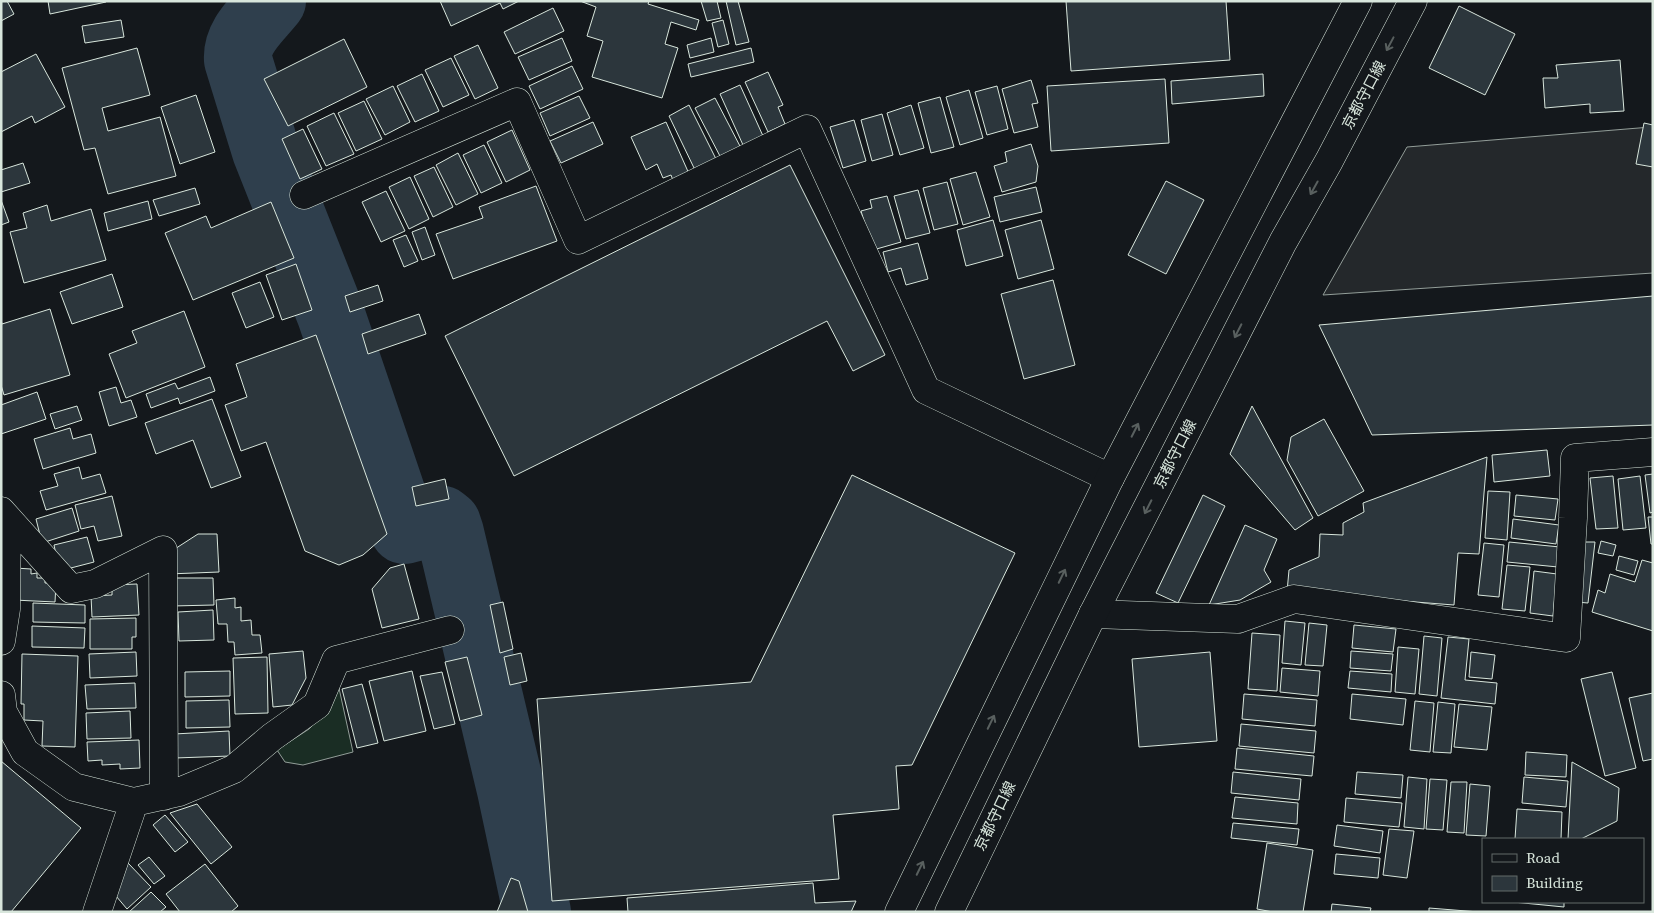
<svg xmlns="http://www.w3.org/2000/svg" width="1654" height="913" viewBox="0 0 1654 913" font-family="'Source Serif 4','Noto Sans JP',serif">
  <style>
    .green { fill: #1a2d24; stroke: #939e99 }
    .parking { fill: #24282b; stroke: #939e99 }
    .lines { fill: none; stroke-linecap: round; stroke-linejoin: round }
    .river { stroke: #2f3f4d; stroke-width: 68 }
    .building { fill: #2c363c; stroke: #d8e6dc }
    .minor-casing { stroke: #d8e6dc; stroke-width: 29 }
    .primary-casing { stroke: #d8e6dc; stroke-width: 29 }
    .minor { stroke: #14181c; stroke-width: 28 }
    .primary { stroke: #14181c; stroke-width: 28 }
    .oneway { stroke: #59605f }
    .labels { text-anchor: middle; stroke-width: 4; stroke-linejoin: round; paint-order: stroke }
    .street-label { font-size: 15px; fill: #d8e6dc; stroke: #14181c }
  </style>
  <rect width="100%" height="100%" fill="#14181c"/>
  <path class="green" d="M337 679 353 752 303 765 285 762 277 750 309 729 329 709Z"/>
  <path class="parking" d="M1651 127 1653 132V273L1323 295 1407 147Z"/>
  <g class="lines">
    <path class="river" d="M272 1C258 19 236 36 238 60L266 151 331 315 404 530 442 520 447 524 450 533 511 790 537 912"/>
  </g>
  <path class="building" d="M1 1H7L14 14 1 21Z
    M48 1H106V2L50 14Z
    M440 1H519L503 9 500 3 451 26Z
    M580 1H649L648 4 699 20 696 30 671 22 665 44 678 48 662 98 592 77 603 41 587 36 596 7Z
    M701 1H717L721 18 707 21Z
    M726 1H738L749 42 736 45Z
    M1066 1H1226L1230 60 1071 71Z
    M1459 6 1515 34 1485 95 1429 68Z
    M553 8 564 31 515 54 504 32Z
    M121 20 124 37 85 43 82 26Z
    M723 20 729 44 718 47 712 23Z
    M562 38 572 61 529 80 518 57Z
    M711 38 714 52 690 58 687 45Z
    M344 39 367 87 288 126 264 79Z
    M478 45 498 88 475 99 454 56Z
    M137 48 150 95 102 108 108 131 160 117 176 176 108 194 95 148 84 150 62 68Z
    M751 48 754 62 691 77 688 64Z
    M36 54 65 107 35 123 32 116 1 132V72Z
    M451 58 469 95 443 107 425 70Z
    M1620 60 1624 111 1590 113V104L1545 108 1543 78H1558L1556 65Z
    M572 66 583 89 540 109 529 86Z
    M768 72 783 105 778 107 785 124 768 132 745 82Z
    M422 74 439 111 415 122 397 86Z
    M1263 74 1264 96 1172 104 1171 81Z
    M1165 79 1169 143 1051 151 1047 86Z
    M1031 80 1038 103 1032 104 1038 127 1014 133 1002 89Z
    M740 85 763 136 743 145 720 94Z
    M393 86 410 122 385 135 366 99Z
    M997 86 1008 129 987 135 975 92Z
    M969 90 983 138 960 145 946 97Z
    M196 95 215 152 180 164 161 107Z
    M579 96 590 118 550 136 540 113Z
    M940 97 954 147 931 153 918 103Z
    M715 98 742 150 722 160 695 108Z
    M364 101 382 139 356 151 338 113Z
    M689 105 716 159 695 170 669 116Z
    M911 105 924 148 900 155 887 113Z
    M334 113 354 154 326 166 307 126Z
    M882 114 893 155 872 161 861 120Z
    M854 120 866 161 843 168 830 127Z
    M593 122 603 144 561 163 550 141Z
    M666 122 690 176 674 183 671 175 663 178 657 164 646 170 631 137Z
    M1644 123 1653 125V167L1636 164Z
    M303 129 322 169 300 179 282 139Z
    M512 130 530 170 506 182 487 142Z
    M1031 144 1038 166 1036 182 1002 192 994 166 1007 162 1005 152Z
    M484 145 502 183 481 193 463 155Z
    M458 153 478 194 456 205 436 165Z
    M23 163 30 183 1 192V170Z
    M790 165 885 355 853 371 827 321 514 476 445 336Z
    M434 167 453 207 433 217 414 176Z
    M976 172 990 217 963 225 950 179Z
    M410 177 429 219 409 229 389 187Z
    M1166 181 1204 200 1166 274 1128 255Z
    M947 182 958 224 934 230 923 188Z
    M536 186 557 241 453 279 436 234 483 218 479 207Z
    M1036 187 1042 212 1000 222 994 197Z
    M195 188 200 204 159 216 153 200Z
    M918 190 930 233 906 239 894 196Z
    M386 191 405 231 381 242 362 202Z
    M887 196 901 242 873 250 861 211 872 208 870 200Z
    M1 200 9 222 1 225Z
    M148 201 152 219 108 231 104 213Z
    M271 202 294 258 193 300 165 233 206 216 211 228Z
    M47 205 51 221 91 209 106 260 24 283 10 232 27 228 23 213Z
    M993 220 1003 256 966 266 957 230Z
    M1041 220 1054 269 1018 279 1005 230Z
    M425 227 435 255 422 260 412 232Z
    M406 235 418 261 404 267 393 240Z
    M918 243 928 279 906 285 901 268 888 272 883 252Z
    M296 264 312 310 282 320 266 275Z
    M112 274 123 307 72 324 60 292Z
    M1053 280 1075 365 1024 379 1001 294Z
    M260 282 274 317 246 328 232 293Z
    M378 285 383 301 350 312 345 296Z
    M1653 296V425L1372 435 1319 325Z
    M50 309 70 375 4 395 1 385V320L2 324Z
    M184 311 205 367 126 398 109 354 137 343 132 331Z
    M419 314 426 334 368 354 362 334Z
    M316 335 387 534 363 555 339 565 305 551 266 442 241 451 225 405 247 397 236 364Z
    M210 377 215 391 180 404 178 398 151 408 146 394 175 383 178 389Z
    M116 387 121 403 131 400 137 417 109 426 99 392Z
    M37 392 46 419 1 434V405Z
    M212 399 241 477 211 488 193 440 156 454 145 423Z
    M77 406 82 420 55 429 50 414Z
    M1252 406 1313 518 1295 530 1230 454Z
    M1324 419 1364 491 1318 516 1287 460 1291 437Z
    M70 428 73 439 91 434 96 453 43 469 34 439Z
    M1547 450 1550 476 1494 482 1492 455Z
    M1487 457 1479 554 1458 553 1454 605 1287 592 1289 570 1319 557 1320 534 1343 535V523L1364 512 1363 503Z
    M79 467 82 479 100 474 106 493 46 510 40 491 58 486 54 474Z
    M1653 474V512L1650 513 1645 475Z
    M852 475 1015 553 912 765 896 766 899 809 833 815 839 879 552 901 537 699 751 682Z
    M1613 476 1618 528 1596 529 1590 478Z
    M1640 476 1646 528 1623 530 1618 479Z
    M445 479 449 499 416 506 412 487Z
    M1488 491 1510 492 1507 540 1485 538Z
    M1203 495 1225 506 1178 603 1156 593Z
    M1516 495 1558 499 1555 520 1514 516Z
    M112 496 122 536 98 541 94 526 81 529 75 505Z
    M72 508 79 531 42 543 36 519Z
    M1648 517H1653V544H1651Z
    M1513 519 1559 525 1556 544 1511 538Z
    M1245 525 1277 539 1264 570 1271 582 1240 600 1209 605Z
    M198 534H217L219 572 168 574 167 554Z
    M87 537 94 562 67 569 58 564 54 545Z
    M1601 541 1616 545 1613 556 1598 553Z
    M1509 542 1560 547 1558 567 1507 562Z
    M1584 542H1595L1588 603 1576 602Z
    M1484 543 1504 545 1499 597 1478 595Z
    M1619 556 1638 561 1634 575 1616 570Z
    M1642 560 1653 563V631L1592 612 1598 590 1605 593 1610 574 1635 582Z
    M404 564 419 619 382 628 372 589 390 568Z
    M1507 565 1530 567 1525 611 1502 609Z
    M15 568 31 569V574L37 573V578H45V583H56L55 602 14 600Z
    M1534 571 1557 574 1553 616 1530 613Z
    M171 578H213L214 605 172 606Z
    M137 584 139 615 92 617 91 596 112 595V585Z
    M235 598V608L241 607V621L251 620 252 635H260L262 653 235 655 234 642H228L227 624H218L216 600Z
    M503 602 513 649 500 653 490 605Z
    M33 603 85 605V623L33 622Z
    M213 610 214 640 179 641 178 612Z
    M136 618V637H132V649H90V619Z
    M1285 621 1305 623 1301 665 1282 663Z
    M1309 623 1327 625 1323 666 1305 665Z
    M1354 625 1396 629 1393 652 1352 648Z
    M32 626 85 628 84 648 32 647Z
    M1252 633 1280 635 1277 691 1248 689Z
    M1424 636 1442 638 1437 696 1419 694Z
    M1448 637 1469 639 1465 680 1497 683 1495 704 1441 698Z
    M1398 647 1419 649 1415 694 1395 692Z
    M303 651 306 678 292 705 273 707 269 654Z
    M1351 651 1393 654 1391 671 1350 668Z
    M136 652 137 676 90 678 89 654Z
    M1210 652 1217 741 1139 747 1132 659Z
    M1471 652 1495 655 1492 679 1469 677Z
    M521 653 527 681 510 685 504 657Z
    M22 654 78 656 75 747 42 746 43 721 24 720V704H21Z
    M267 657 268 713 235 714 233 658Z
    M467 657 482 715 460 721 445 662Z
    M1282 668 1320 671 1318 696 1280 692Z
    M230 671V696L185 697V672Z
    M412 671 426 731 384 741 369 681Z
    M1350 671 1392 674 1391 692 1348 688Z
    M442 672 455 724 434 729 420 676Z
    M1612 672 1636 768 1605 776 1581 679Z
    M135 683 136 708 87 709 85 685Z
    M362 684 378 743 357 748 342 689Z
    M1653 693V759L1643 761 1629 698Z
    M1244 694 1317 700 1315 726 1242 719Z
    M1352 694 1406 699 1403 725 1350 719Z
    M229 700 230 727 186 728V701Z
    M1415 701 1434 703 1430 752 1410 750Z
    M1438 702 1455 704 1451 753 1433 752Z
    M1459 704 1492 707 1487 750 1454 747Z
    M130 711 131 738 87 739 86 713Z
    M1241 724 1316 731 1314 753 1239 746Z
    M229 731 230 756 175 758 174 734Z
    M139 740 140 768 120 769V764L102 765V760L88 761 87 742Z
    M1237 748 1314 756 1312 776 1235 769Z
    M1526 752 1567 755 1566 777 1525 775Z
    M1 761 81 828 11 912H1Z
    M1572 762 1619 788 1617 821 1581 839H1568Z
    M1233 772 1301 779 1299 800 1231 793Z
    M1357 772 1403 775 1401 798 1355 794Z
    M1408 777 1427 779 1424 829 1404 827Z
    M1524 777 1568 781 1566 807 1522 803Z
    M1430 779 1447 780 1443 830 1426 829Z
    M1451 782H1467L1464 833 1447 832Z
    M1470 784 1490 786 1486 836 1466 835Z
    M1235 797 1298 803 1297 824 1232 818Z
    M1346 798 1402 803 1399 827 1344 822Z
    M197 804 232 847 211 864 170 813Z
    M1517 809 1562 812 1561 839H1515Z
    M165 815 188 842 175 852 153 825Z
    M1233 823 1299 829 1297 845 1231 838Z
    M1337 825 1383 831 1380 853 1334 846Z
    M1389 829 1414 831 1407 878 1383 875Z
    M1267 843 1313 850 1303 912H1273L1257 909Z
    M1336 854 1380 858 1378 878 1334 874Z
    M149 857 165 876 154 884 138 865Z
    M128 863 151 887 127 909 116 896Z
    M205 864 238 906 231 912H180L166 894Z
    M511 878 519 881 528 912H497Z
    M813 883 815 903 856 901 851 912H628L627 898Z
    M151 892 166 907 160 912H129Z
    M1513 902H1564V907Z
    M1332 904 1371 908 1370 912H1331Z
    M1429 908 1479 912H1429Z"/>
  <g class="lines">
    <defs>
      <path id="minor" d="M304 195 517 102 578 240 807 129 926 390 1110 478
        M1 511 71 589 95 584 163 550 164 796
        M1093 614 1238 619 1294 599 1566 638 1573 518 1575 458 1653 452
        M1 641 6 609 7 518
        M1 695 3 712 25 752 74 787 134 802 179 792 234 769 272 737 317 705 336 660 450 630
        M97 912 134 802"/>
      <path id="primary" d="M899 912 1110 478 1358 1
        M949 912 1093 614 1283 242 1329 161 1413 1"/>
    </defs>
    <use href="#minor" class="minor-casing"/>
    <use href="#primary" class="primary-casing"/>
    <use href="#minor" class="minor"/>
    <use href="#primary" class="primary"/>
  </g>
  <defs><path id="oneway-shaft" d="M-6 0H5M1.5-3L5.5 0L1.5 3" fill="none" stroke-width="1.6" stroke-linecap="round" stroke-linejoin="round" transform="scale(1.25)"/></defs>
  <g class="oneway">
    <use href="#oneway-shaft" transform="translate(1390 44) rotate(118)"/>
    <use href="#oneway-shaft" transform="translate(1314 188) rotate(119)"/>
    <use href="#oneway-shaft" transform="translate(1238 331) rotate(117)"/>
    <use href="#oneway-shaft" transform="translate(1135 430) rotate(-63)"/>
    <use href="#oneway-shaft" transform="translate(1148 507) rotate(117)"/>
    <use href="#oneway-shaft" transform="translate(1062 576) rotate(-64)"/>
    <use href="#oneway-shaft" transform="translate(991 722) rotate(-64)"/>
    <use href="#oneway-shaft" transform="translate(920 868) rotate(-64)"/>
  </g>
  <g class="labels">
    <g class="street-label">
      <text transform="translate(1364 95) rotate(-62)" y="5">京都守口線</text>
      <text transform="translate(1175 454) rotate(-63)" y="5">京都守口線</text>
      <text transform="translate(995 816) rotate(-64)" y="5">京都守口線</text>
    </g>
  </g>
  <rect width="1654" height="913" fill="none" stroke="#d8e6dc" stroke-width="5"/>
  <rect x="1482" y="838" width="162" height="65" fill="#14181c" stroke="#626a69"/>
  <rect x="1492" y="854" width="25" height="8" fill="#14181c" stroke="#626a69"/>
  <text x="1526" y="863" font-size="15" fill="#d8e6dc">Road</text>
  <rect x="1492" y="876" width="25" height="15" fill="#2c363c" stroke="#626a69"/>
  <text x="1526" y="888" font-size="15" fill="#d8e6dc">Building</text>
</svg>
